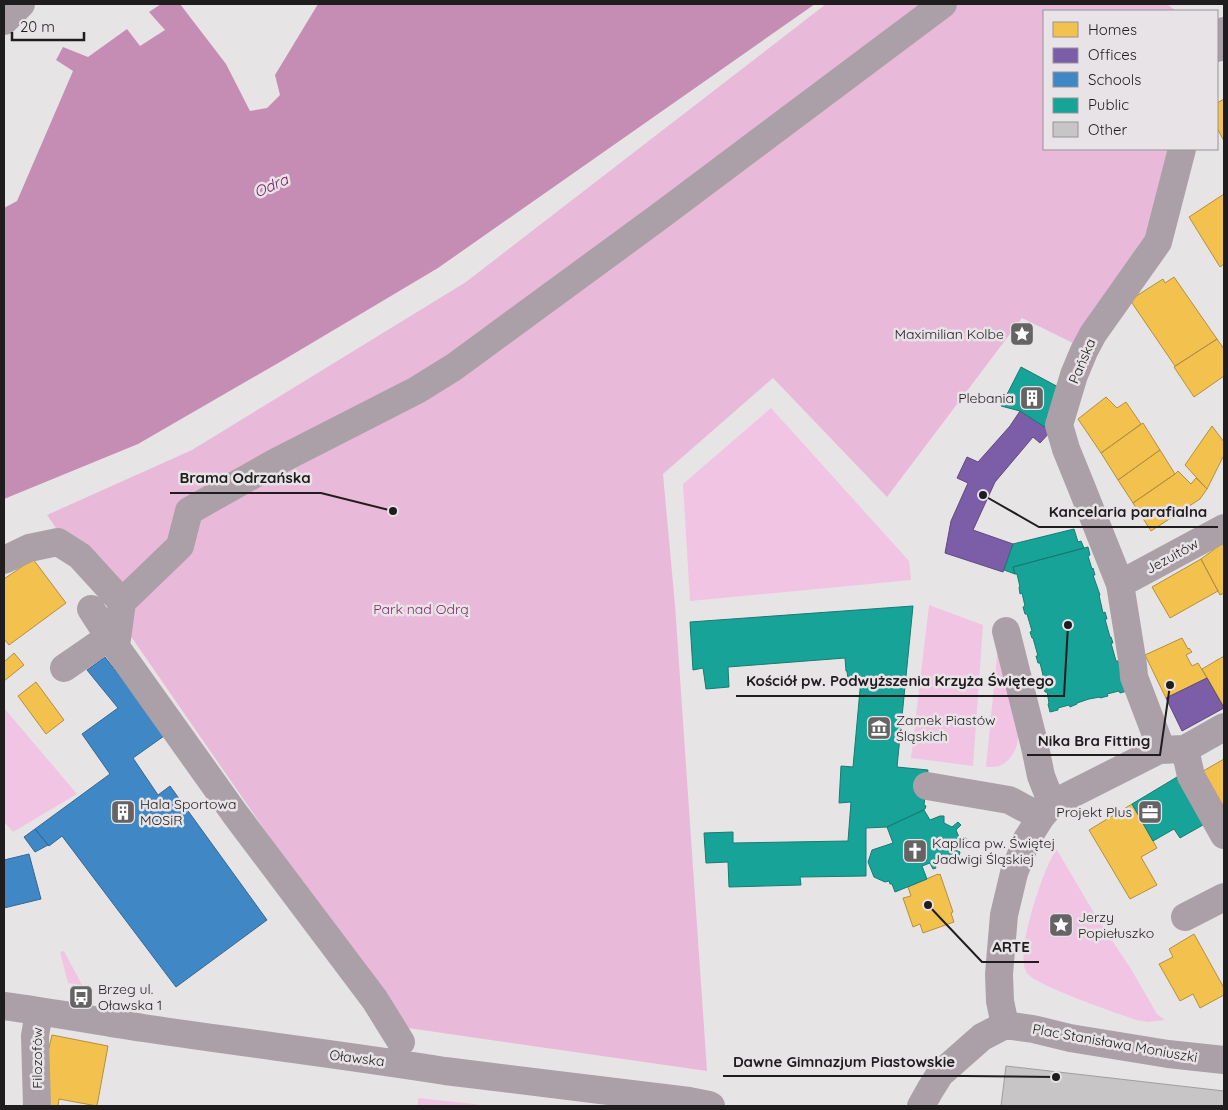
<svg xmlns="http://www.w3.org/2000/svg" width="1228" height="1110" viewBox="0 0 1228 1110" font-family="Quicksand,sans-serif">
  <style>
    .green { fill: #f2c4e3 }
    .forest { fill: #e9b9d9 }
    .water { fill: #c68db4 }
    .homes { fill: #f2c14e; stroke: #b39040 }
    .offices { fill: #7b5ea7; stroke: #5f4a7e }
    .schools { fill: #3f88c5; stroke: #356893 }
    .public { fill: #17a398; stroke: #197b73 }
    .building { fill: #c7c5c6; stroke: #a09d9e }
    .lines { fill: none; stroke-linecap: round; stroke-linejoin: round }
    .minor { stroke: #aca0a8; stroke-width: 28 }
    .labels { text-anchor: middle; stroke-width: 5; stroke-linejoin: round; paint-order: stroke }
    .poi-label { font-size: 14px; fill: #1f1d1e; stroke: #e8e3e6; text-anchor: start }
    .street-label { font-size: 14px; fill: #1f1d1e; stroke: #e8e3e6 }
    .park-label { font-size: 14px; fill: #8b2971; stroke: #e8e3e6 }
    .water-label { font-size: 15px; font-style: italic; fill: #7a1762; stroke: #e8e3e6 }
    .leader { fill: none; stroke: #1f1d1e; stroke-width: 2 }
    .callout-dot { fill: #1f1d1e; stroke: #e8e3e6; stroke-width: 2 }
    .callout-label { font-size: 15px; text-anchor: middle; font-weight: bold; fill: #1f1d1e; stroke: #e8e3e6; stroke-width: 5; stroke-linejoin: round; paint-order: stroke }
  </style>
  <rect width="100%" height="100%" fill="#e7e4e6"/>
  <path class="green" d="M771 408 909 561 911 580 690 601 683 484Z
    M929 605 983 625 973 766 911 758Z
    M998 646C1002 663 1006 679 1010 695 1015 716 1025 741 1010 758 1002 767 997 767 986 767Z
    M4 708 77 794 13 832 4 822Z
    M1057 850 1097 918 1131 969 1157 1014 1165 1020 1148 1022 1136 1020C1117 1013 1036 986 1027 973 1014 956 1040 882 1049 863 1051 858 1054 854 1057 850Z
    M64 951 82 985 68 983 60 952Z
    M418 1098 492 1106H418Z"/>
  <path class="forest" d="M826 4H1167L1176 11H1044V149H1172L1156 218 1135 255 1073 343 1022 318 887 497 773 378 663 474 675 605 707 1071 401 1027 47 515 192 450 466 282Z"/>
  <path class="water" d="M161 4H180L226 64 250 111 267 108 280 95 275 75 318 4H815L438 268 280 362 138 444 4 499V208L17 201 73 71 56 60 63 47 88 57 127 29 140 46 165 30 149 12Z"/>
  <path class="homes" d="M1224 99V141L1217 128V103Z
    M1224 194V264L1220 267 1189 217Z
    M1174 277 1217 339 1175 366 1130 300 1163 279 1165 283Z
    M1217 339 1224 349V376L1194 397 1174 367Z
    M1106 397 1117 408 1126 402 1141 424 1101 453 1078 419Z
    M1143 423 1160 450 1118 480 1101 453Z
    M1212 426 1224 442V455L1207 489 1185 465Z
    M1160 450 1175 474 1133 503 1118 480Z
    M1178 471 1191 484 1196 478 1207 489 1200 499 1151 531 1133 503 1175 474Z
    M1224 542V593L1220 595 1201 559Z
    M33 559 66 603 9 645 4 639V579Z
    M1201 559 1218 591 1170 618 1152 587Z
    M1182 638 1188 649 1189 648 1192 652 1186 655 1192 666 1198 663 1207 678 1166 698 1145 655Z
    M14 653 24 665 4 681V662Z
    M1224 656V707L1202 669Z
    M36 682 64 720 46 734 18 696Z
    M1224 759V806L1218 810 1198 774Z
    M1132 804 1157 848 1141 857 1157 885 1130 899 1089 830Z
    M938 874 939 875 940 874 953 912 951 913 954 922 923 933 920 924 913 927 903 898 911 896 908 887Z
    M1194 934 1224 988V995L1200 1008 1193 994 1180 1001 1159 964 1173 957 1169 949Z
    M52 1035 108 1046 97 1106 59 1099 58 1106H46L47 1056Z"/>
  <path class="offices" d="M1020 411 1051 431 1040 443 1033 437 995 482 973 530 1013 544 1003 572 945 553 951 521 968 483 957 478 967 457 978 462 1010 426Z
    M1207 678 1224 708 1182 731 1166 698Z"/>
  <path class="schools" d="M105 657 136 697 164 736 133 758 158 795 170 786 267 920 176 987 62 836 49 846 35 829 110 774 82 734 118 708 87 670Z
    M35 829 48 845 35 852 24 837Z
    M29 854 41 899 4 908V860Z"/>
  <path class="public" d="M1021 367 1062 389 1051 431 1020 411 1001 406Z
    M1074 529 1078 542 1081 541 1084 548 1013 567 1015 574 1004 570 1013 544Z
    M1088 547 1090 555 1088 556 1092 569 1093 568 1095 575H1093L1100 595H1099L1103 613 1105 612 1107 619H1105L1110 637H1111L1113 643H1111L1116 661H1118L1119 664H1120L1127 691 1120 693 1119 691 1107 694 1108 696 1100 698V697L1089 699 1077 703V704L1070 707 1069 705 1058 708V710L1050 712 1048 704 1049 703 1047 692H1045L1043 685V681L1044 680 1042 671 1040 663H1038L1036 656H1038L1033 638H1032L1030 632 1032 631 1027 614H1025L1023 607 1025 606 1022 593 1020 594 1019 587H1020L1017 574H1015L1013 567Z
    M913 606 897 767 928 770 924 805 926 806 925 809 887 827 866 828V876L800 877 801 885 729 887 728 862 706 863 704 833 733 832V843L848 841 851 802 839 803 841 766 853 767 861 679 848 680 847 671H846L845 658 728 667 729 687 706 689 703 668 693 670 690 622Z
    M1182 774 1210 821 1180 838 1174 829 1153 841 1132 804Z
    M924 810 930 820 940 816H944V823L952 827 958 822 961 825 956 830 959 837 966 838V843L959 842 955 850 960 852 959 857 953 854 946 857 949 863 944 865 942 858 934 862 936 868 933 869 930 863 922 866 927 879 895 892 892 884H890L889 881 885 882 874 877 868 862 872 850 893 843 887 827Z"/>
  <path class="building" d="M1006 1066 1224 1091V1106H1001Z"/>
  <g class="lines">
    <path class="minor" d="M4 21 21 4
      M1217 48 1224 31
      M4 560 29 548 58 542 80 556 122 602
      M1120 584 1224 528
      M91 609 109 637 235 814 375 1000 401 1042
      M1006 631 1035 747 1041 776 1052 804
      M116 646 122 602 180 546 189 511 276 462 417 390 454 367 660 216 943 4
      M64 668 109 637
      M1185 749 1191 776 1224 835
      M1159 750 1158 740 1134 677 1133 665 1120 584 1081 486 1066 449 1059 425 1074 375 1084 351 1093 334 1158 242 1182 149
      M927 786 1009 800 1041 817
      M1185 917 1224 897
      M4 1006C50 1012 97 1021 143 1028 243 1043 344 1055 445 1071L689 1101 709 1105 711 1106
      M1005 1025 1000 1001 999 974 1004 915 1014 873 1027 839 1041 817 1052 804 1159 750 1185 749 1224 727
      M1005 1025 1033 1029 1070 1038 1168 1054 1224 1060
      M37 1106 35 1036 39 1011
      M921 1106 930 1090 940 1074 982 1037 1005 1025"/>
  </g>
  <defs>
    <symbol id="sight-square" viewBox="-11 -11 22 22"><rect x="-9" y="-9" width="18" height="18" rx="4" fill="#656364" stroke="#e8e3e6"/><path d="M0-6L1.8-2.2L6-1.7L2.9 1.2L3.7 5.4L0 3.3L-3.7 5.4L-2.9 1.2L-6-1.7L-1.8-2.2Z" fill="#fff"/></symbol>
    <symbol id="building-square" viewBox="-11 -11 22 22"><rect x="-9" y="-9" width="18" height="18" rx="4" fill="#656364" stroke="#e8e3e6"/><path d="M-4-6H4V6H1V3H-1V6H-4ZM-2.5-4.3h1.7v1.8h-1.7ZM.8-4.3h1.7v1.8H.8ZM-2.5-1h1.7V.8h-1.7ZM.8-1h1.7V.8H.8Z" fill="#fff"/></symbol>
    <symbol id="museum-square" viewBox="-11 -11 22 22"><rect x="-9" y="-9" width="18" height="18" rx="4" fill="#656364" stroke="#e8e3e6"/><path d="M0-6L6-3V-2H-6V-3ZM-5-1h2V3h-2ZM-1-1h2V3h-2ZM3-1h2V3H3ZM-6 4H6V6H-6Z" fill="#fff"/></symbol>
    <symbol id="office-square" viewBox="-11 -11 22 22"><rect x="-9" y="-9" width="18" height="18" rx="4" fill="#656364" stroke="#e8e3e6"/><path d="M-6-3h4V-5.5h4V-3h4V5H-6ZM-1-4.5V-3h2v-1.5ZM-6 0V1H6V0Z" fill="#fff"/></symbol>
    <symbol id="church-square" viewBox="-11 -11 22 22"><rect x="-9" y="-9" width="18" height="18" rx="4" fill="#656364" stroke="#e8e3e6"/><path d="M-1.2-6h2.4v3.5h3.3v2.4h-3.3V6h-2.4V-.1h-3.3v-2.4h3.3Z" fill="#fff"/></symbol>
    <symbol id="bus-square" viewBox="-11 -11 22 22"><rect x="-9" y="-9" width="18" height="18" rx="4" fill="#656364" stroke="#e8e3e6"/><path d="M-5-6H5V4H4V6H2V4H-2V6H-4V4H-5ZM-3.5-4V0h7V-4ZM-3.5 1.2v1.5H-2V1.2ZM2 1.2v1.5H3.5V1.2Z" fill="#fff"/></symbol>
  </defs>
  <g fill-rule="evenodd">
    <use href="#sight-square" x="1008" y="320" width="28" height="28"/>
    <use href="#building-square" x="1018" y="384" width="28" height="28"/>
    <use href="#museum-square" x="865" y="714" width="28" height="28"/>
    <use href="#building-square" x="109" y="798" width="28" height="28"/>
    <use href="#office-square" x="1136" y="798" width="28" height="28"/>
    <use href="#church-square" x="901" y="837" width="28" height="28"/>
    <use href="#sight-square" x="1047" y="911" width="28" height="28"/>
    <use href="#bus-square" x="67" y="983" width="28" height="28"/>
  </g>
  <g class="labels">
    <g class="poi-label">
      <text x="1004" y="339" text-anchor="end">Maximilian Kolbe</text>
      <text x="1014" y="403" text-anchor="end">Plebania</text>
      <text x="896" y="725">Zamek Piastów<tspan x="896" dy="16">Śląskich</tspan></text>
      <text x="140" y="809">Hala Sportowa<tspan x="140" dy="16">MOSiR</tspan></text>
      <text x="1132" y="817" text-anchor="end">Projekt Plus</text>
      <text x="932" y="848">Kaplica pw. Świętej<tspan x="932" dy="16">Jadwigi Śląskiej</tspan></text>
      <text x="1078" y="922">Jerzy<tspan x="1078" dy="16">Popiełuszko</tspan></text>
      <text x="98" y="994">Brzeg ul.<tspan x="98" dy="16">Oławska 1</tspan></text>
    </g>
    <g class="street-label">
      <text transform="translate(1082 361) rotate(-67)" y="5">Pańska</text>
      <text transform="translate(1172 556) rotate(-29)" y="5">Jezuitów</text>
      <text transform="translate(1115 1043) rotate(10)" y="5">Plac Stanisława Moniuszki</text>
      <text transform="translate(37 1058) rotate(-90)" y="5">Filozofów</text>
      <text transform="translate(357 1058) rotate(7)" y="5">Oławska</text>
    </g>
    <g class="park-label">
      <text x="421" y="614">Park nad Odrą</text>
    </g>
    <g class="water-label">
      <text transform="translate(271 186) rotate(-24)" y="5">Odra</text>
    </g>
  </g>
  <path class="leader" d="M393 511L321 493H170M983 495L1039 527H1218M1068 625L1064 696H736M1170 685L1160 755H1027M928 905L982 962H1039M1056 1077L965 1076H723"/>
  <g class="callout-dot">
    <circle cx="393" cy="511" r="5"/>
    <circle cx="983" cy="495" r="5"/>
    <circle cx="1068" cy="625" r="5"/>
    <circle cx="1170" cy="685" r="5"/>
    <circle cx="928" cy="905" r="5"/>
    <circle cx="1056" cy="1077" r="5"/>
  </g>
  <g class="callout-label">
    <text x="245" y="483">Brama Odrzańska</text>
    <text x="1128" y="517">Kancelaria parafialna</text>
    <text x="900" y="686">Kościół pw. Podwyższenia Krzyża Świętego</text>
    <text x="1094" y="746">Nika Bra Fitting</text>
    <text x="1011" y="952">ARTE</text>
    <text x="844" y="1067">Dawne Gimnazjum Piastowskie</text>
  </g>
  <rect width="1228" height="1110" fill="none" stroke="#1f1d1e" stroke-width="10"/>
  <rect x="1043" y="10" width="175" height="140" fill="#e8e3e6" stroke="#989496"/>
  <rect x="1053" y="22" width="25" height="15" fill="#f2c14e" stroke="#989496"/>
  <text x="1088" y="35" font-size="15" fill="#1f1d1e">Homes</text>
  <rect x="1053" y="48" width="25" height="15" fill="#7b5ea7" stroke="#989496"/>
  <text x="1088" y="60" font-size="15" fill="#1f1d1e">Offices</text>
  <rect x="1053" y="72" width="25" height="15" fill="#3f88c5" stroke="#989496"/>
  <text x="1088" y="85" font-size="15" fill="#1f1d1e">Schools</text>
  <rect x="1053" y="98" width="25" height="15" fill="#17a398" stroke="#989496"/>
  <text x="1088" y="110" font-size="15" fill="#1f1d1e">Public</text>
  <rect x="1053" y="122" width="25" height="15" fill="#c7c5c6" stroke="#989496"/>
  <text x="1088" y="135" font-size="15" fill="#1f1d1e">Other</text>
  <path d="M12 32v8h72v-8" fill="none" stroke="#1f1d1e" stroke-width="2.5"/>
  <text x="20" y="32" font-size="15" fill="#1f1d1e" stroke="#e8e3e6" stroke-width="4" paint-order="stroke">20 m</text>
</svg>
